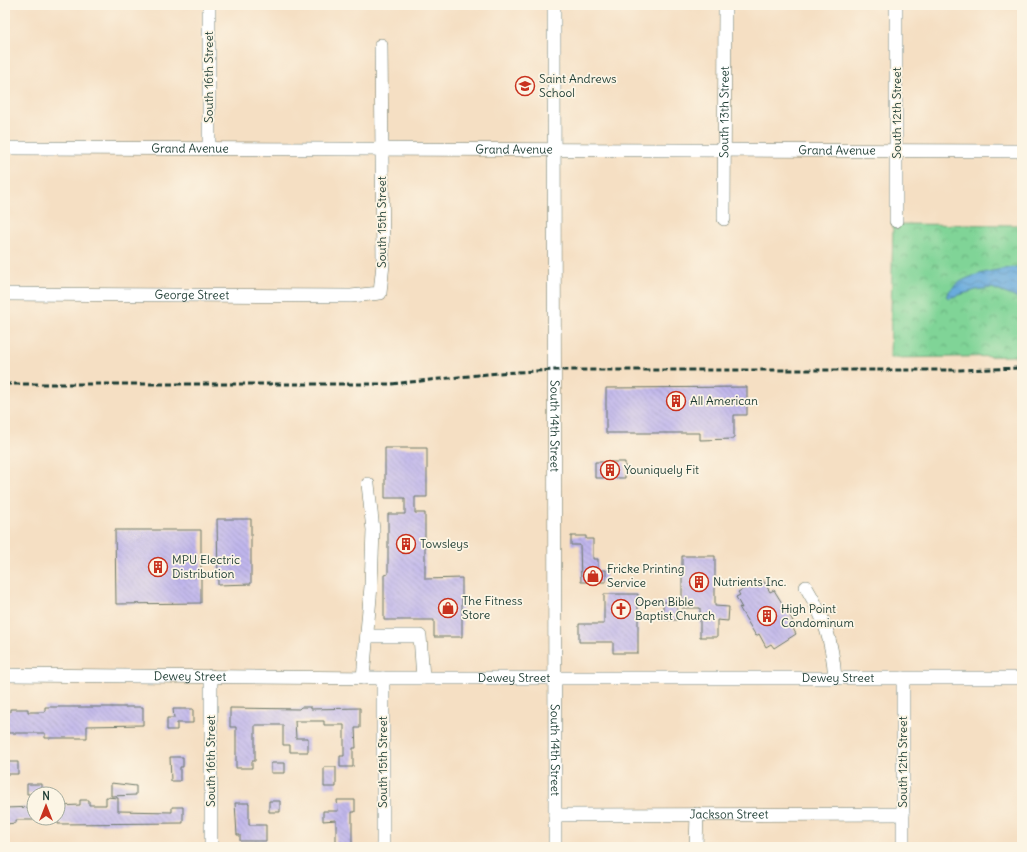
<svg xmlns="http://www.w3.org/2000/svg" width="1027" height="852" viewBox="0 0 1027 852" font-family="Delius,sans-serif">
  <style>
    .park { fill: url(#park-crowns); stroke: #508866 }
    .water { fill: url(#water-waves); stroke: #447488 }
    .building { fill: url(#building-back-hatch) }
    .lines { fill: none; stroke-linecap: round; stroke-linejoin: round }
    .minor-casing { stroke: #6a7666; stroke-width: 14 }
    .minor { stroke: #fff; stroke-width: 13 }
    .rail { stroke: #1f3d34; stroke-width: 3; stroke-dasharray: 6 3; stroke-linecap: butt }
    .labels { text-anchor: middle; stroke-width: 3.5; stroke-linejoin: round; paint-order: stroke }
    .street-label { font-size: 12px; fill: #1f3d34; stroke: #fcf5e5 }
    .poi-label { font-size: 12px; fill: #1f3d34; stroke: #fcf5e5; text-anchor: start }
  </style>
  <defs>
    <pattern id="park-crowns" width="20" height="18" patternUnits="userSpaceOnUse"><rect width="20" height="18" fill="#80d497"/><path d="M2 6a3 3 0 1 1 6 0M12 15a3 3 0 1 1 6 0" fill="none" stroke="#68ad7c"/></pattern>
    <pattern id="water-waves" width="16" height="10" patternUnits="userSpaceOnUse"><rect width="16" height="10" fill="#69abdd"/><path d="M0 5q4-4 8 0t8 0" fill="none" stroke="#568cb4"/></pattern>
    <pattern id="building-back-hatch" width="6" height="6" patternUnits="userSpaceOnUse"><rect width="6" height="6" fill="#c0b6ec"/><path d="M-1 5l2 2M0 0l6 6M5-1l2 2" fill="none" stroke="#9b95c0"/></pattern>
  </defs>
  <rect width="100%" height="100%" fill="#fcf5e5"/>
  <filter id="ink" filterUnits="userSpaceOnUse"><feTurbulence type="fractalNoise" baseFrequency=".025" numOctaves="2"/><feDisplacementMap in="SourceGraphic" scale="8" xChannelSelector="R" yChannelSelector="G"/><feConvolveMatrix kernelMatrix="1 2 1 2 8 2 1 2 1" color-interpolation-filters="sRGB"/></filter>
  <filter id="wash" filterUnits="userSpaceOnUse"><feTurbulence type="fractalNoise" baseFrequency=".012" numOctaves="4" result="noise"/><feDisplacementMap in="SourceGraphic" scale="16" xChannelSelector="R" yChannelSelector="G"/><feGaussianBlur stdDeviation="0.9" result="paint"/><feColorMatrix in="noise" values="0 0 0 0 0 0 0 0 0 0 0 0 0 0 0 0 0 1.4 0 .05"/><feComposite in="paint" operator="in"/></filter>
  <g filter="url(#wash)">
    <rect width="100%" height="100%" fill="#f5dfc3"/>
    <path class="park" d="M893 224 1022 225V356L890 358Z"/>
    <path class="water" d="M1022 266V300L992 288 976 290 949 298 946 296C958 273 999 270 1022 266Z"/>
    <g id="blocks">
      <path class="building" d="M747 387V415H734V439L700 440V433H606V388Z
        M385 448H427V497H415V513H425V579L462 578V637H434V620H384V575L388 574V514H405V498H385Z
        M595 462H625V478H595Z
        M217 519H251V584L218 585Z
        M115 530H201V603L116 604Z
        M571 536H586V539H593V559H598V570H606V582H581L580 545H571Z
        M682 556H715V606L729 607 728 621 717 620V637H700V608H682Z
        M763 580 770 592 774 590 793 621 790 623 796 634 774 648 771 644 766 647 759 634 756 636 739 607 742 608 736 597 740 595 738 592 755 582 757 584Z
        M604 594H638V653H613V642H579V624H604Z
        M663 602H677V620H663Z
        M45 707H143V725L87 726V738H45V733H8L6 712H10V709H28V712H45Z
        M301 707H311V709L360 708V728H355L356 748H353V767H340V756H344V725H324V721H295L296 738H308V752H290V745H283V725H255V761H252V768H236V727H230V708L299 709Z
        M173 709H193V723H177V730H167V718H174Z
        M170 757H183V767H180V781H171Z
        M5 762H18V774H5Z
        M271 763H285V773H271Z
        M324 767H336V787H324Z
        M111 783 136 786V795L111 796Z
        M27 784H42V794H27Z
        M106 797 118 798V811L172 812V807H183V823L58 824V806L80 805V800H89V805H106Z
        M337 800H355V812H352V847H336V820L323 821V811H338Z
        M269 801H280V812H269Z
        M235 803H249V825H266V841H240V835H237Z
        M34 807V820H16V823L6 824 5 808Z"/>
    </g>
  </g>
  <g filter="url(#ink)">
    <use href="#blocks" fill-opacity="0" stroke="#6a7666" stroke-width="1"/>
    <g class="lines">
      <defs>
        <g id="minor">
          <path id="s1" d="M554 5 555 847"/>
          <path d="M896 5V221"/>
          <path id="s2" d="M5 148 1022 151"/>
          <path d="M209 149V5"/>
          <path id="s3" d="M724 219 725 5"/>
          <path id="s4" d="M5 294 351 296 380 293 383 264 381 45"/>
          <path d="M806 587C825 619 832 640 835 678"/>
          <path d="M367 636H420L423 678"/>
          <path id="s5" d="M5 675 383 678H1022"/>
          <path d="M363 678 371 586 373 530 368 484"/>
          <path id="s6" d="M555 815 903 814"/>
          <path d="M211 847V676"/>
          <path d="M383 847V678"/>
          <path d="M696 847 697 814"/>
          <path d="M903 847V678"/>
        </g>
      </defs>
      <use href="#minor" class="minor-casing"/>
      <use href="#minor" class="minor"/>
      <path class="rail" d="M5 384H391L498 373 555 370H960L1022 368"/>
    </g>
  </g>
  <defs>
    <symbol id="school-ring" viewBox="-11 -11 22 22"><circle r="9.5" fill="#fcf5e5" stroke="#c8321e" stroke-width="1.5"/><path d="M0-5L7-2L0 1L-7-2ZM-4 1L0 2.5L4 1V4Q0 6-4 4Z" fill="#c8321e"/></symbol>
    <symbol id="building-ring" viewBox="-11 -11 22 22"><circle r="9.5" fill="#fcf5e5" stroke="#c8321e" stroke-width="1.5"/><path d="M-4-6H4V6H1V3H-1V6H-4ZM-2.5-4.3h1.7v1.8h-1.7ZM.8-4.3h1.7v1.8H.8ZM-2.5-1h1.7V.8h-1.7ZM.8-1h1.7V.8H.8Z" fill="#c8321e"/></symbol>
    <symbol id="shop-ring" viewBox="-11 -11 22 22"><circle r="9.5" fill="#fcf5e5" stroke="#c8321e" stroke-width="1.5"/><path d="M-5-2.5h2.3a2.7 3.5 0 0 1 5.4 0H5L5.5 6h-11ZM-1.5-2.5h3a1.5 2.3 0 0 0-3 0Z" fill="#c8321e"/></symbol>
    <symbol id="church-ring" viewBox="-11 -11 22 22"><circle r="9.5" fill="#fcf5e5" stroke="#c8321e" stroke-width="1.5"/><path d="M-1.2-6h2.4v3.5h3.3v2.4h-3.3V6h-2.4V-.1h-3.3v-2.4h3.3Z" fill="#c8321e"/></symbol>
  </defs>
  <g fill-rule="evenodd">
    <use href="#school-ring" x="514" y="75" width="22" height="22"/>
    <use href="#building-ring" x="665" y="390" width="22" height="22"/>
    <use href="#building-ring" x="599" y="459" width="22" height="22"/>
    <use href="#building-ring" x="395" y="533" width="22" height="22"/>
    <use href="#building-ring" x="147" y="556" width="22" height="22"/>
    <use href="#shop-ring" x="582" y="565" width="22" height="22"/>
    <use href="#building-ring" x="688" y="571" width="22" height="22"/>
    <use href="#shop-ring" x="437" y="597" width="22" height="22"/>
    <use href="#church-ring" x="610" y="598" width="22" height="22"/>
    <use href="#building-ring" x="756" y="605" width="22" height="22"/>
  </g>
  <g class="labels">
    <g class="street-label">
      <text transform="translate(209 77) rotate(-90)" y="4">South 16th Street</text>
      <text dy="4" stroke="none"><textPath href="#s3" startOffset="107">South 13th Street</textPath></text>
      <text transform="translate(897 113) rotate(-90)" y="4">South 12th Street</text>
      <text dy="4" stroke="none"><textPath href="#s2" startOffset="185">Grand Avenue</textPath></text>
      <text dy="4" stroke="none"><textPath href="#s2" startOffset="509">Grand Avenue</textPath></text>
      <text dy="4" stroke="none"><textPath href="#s2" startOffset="832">Grand Avenue</textPath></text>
      <text transform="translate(382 222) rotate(-90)" y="4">South 15th Street</text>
      <text dy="4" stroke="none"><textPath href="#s4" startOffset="187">George Street</textPath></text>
      <text dy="4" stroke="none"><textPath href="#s1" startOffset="421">South 14th Street</textPath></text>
      <text dy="4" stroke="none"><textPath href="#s5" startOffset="185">Dewey Street</textPath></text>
      <text dy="4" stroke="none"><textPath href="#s5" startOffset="509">Dewey Street</textPath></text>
      <text dy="4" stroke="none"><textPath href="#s5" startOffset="833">Dewey Street</textPath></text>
      <text dy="4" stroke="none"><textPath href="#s1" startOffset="745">South 14th Street</textPath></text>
      <text transform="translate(211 761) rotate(-90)" y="4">South 16th Street</text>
      <text transform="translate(383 762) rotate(-90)" y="4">South 15th Street</text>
      <text transform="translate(903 762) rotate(-90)" y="4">South 12th Street</text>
      <text dy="4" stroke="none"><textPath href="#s6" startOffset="174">Jackson Street</textPath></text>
    </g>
    <g class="poi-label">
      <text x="539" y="83">Saint Andrews<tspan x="539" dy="14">School</tspan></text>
      <text x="690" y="405">All American</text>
      <text x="624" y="474">Youniquely Fit</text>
      <text x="420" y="548">Towsleys</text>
      <text x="172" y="564">MPU Electric<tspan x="172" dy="14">Distribution</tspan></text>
      <text x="607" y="573">Fricke Printing<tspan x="607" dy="14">Service</tspan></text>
      <text x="713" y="586">Nutrients Inc.</text>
      <text x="462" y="605">The Fitness<tspan x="462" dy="14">Store</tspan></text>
      <text x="635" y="606">Open Bible<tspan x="635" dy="14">Baptist Church</tspan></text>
      <text x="781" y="613">High Point<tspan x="781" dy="14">Condominum</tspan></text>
    </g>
  </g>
  <rect width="1027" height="852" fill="none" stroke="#fcf5e5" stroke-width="20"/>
  <g transform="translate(46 806)"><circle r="19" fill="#fcf5e5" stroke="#a4ab9e"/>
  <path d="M0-3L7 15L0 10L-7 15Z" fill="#c8321e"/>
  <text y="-6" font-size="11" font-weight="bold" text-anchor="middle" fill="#1f3d34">N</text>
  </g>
</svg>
